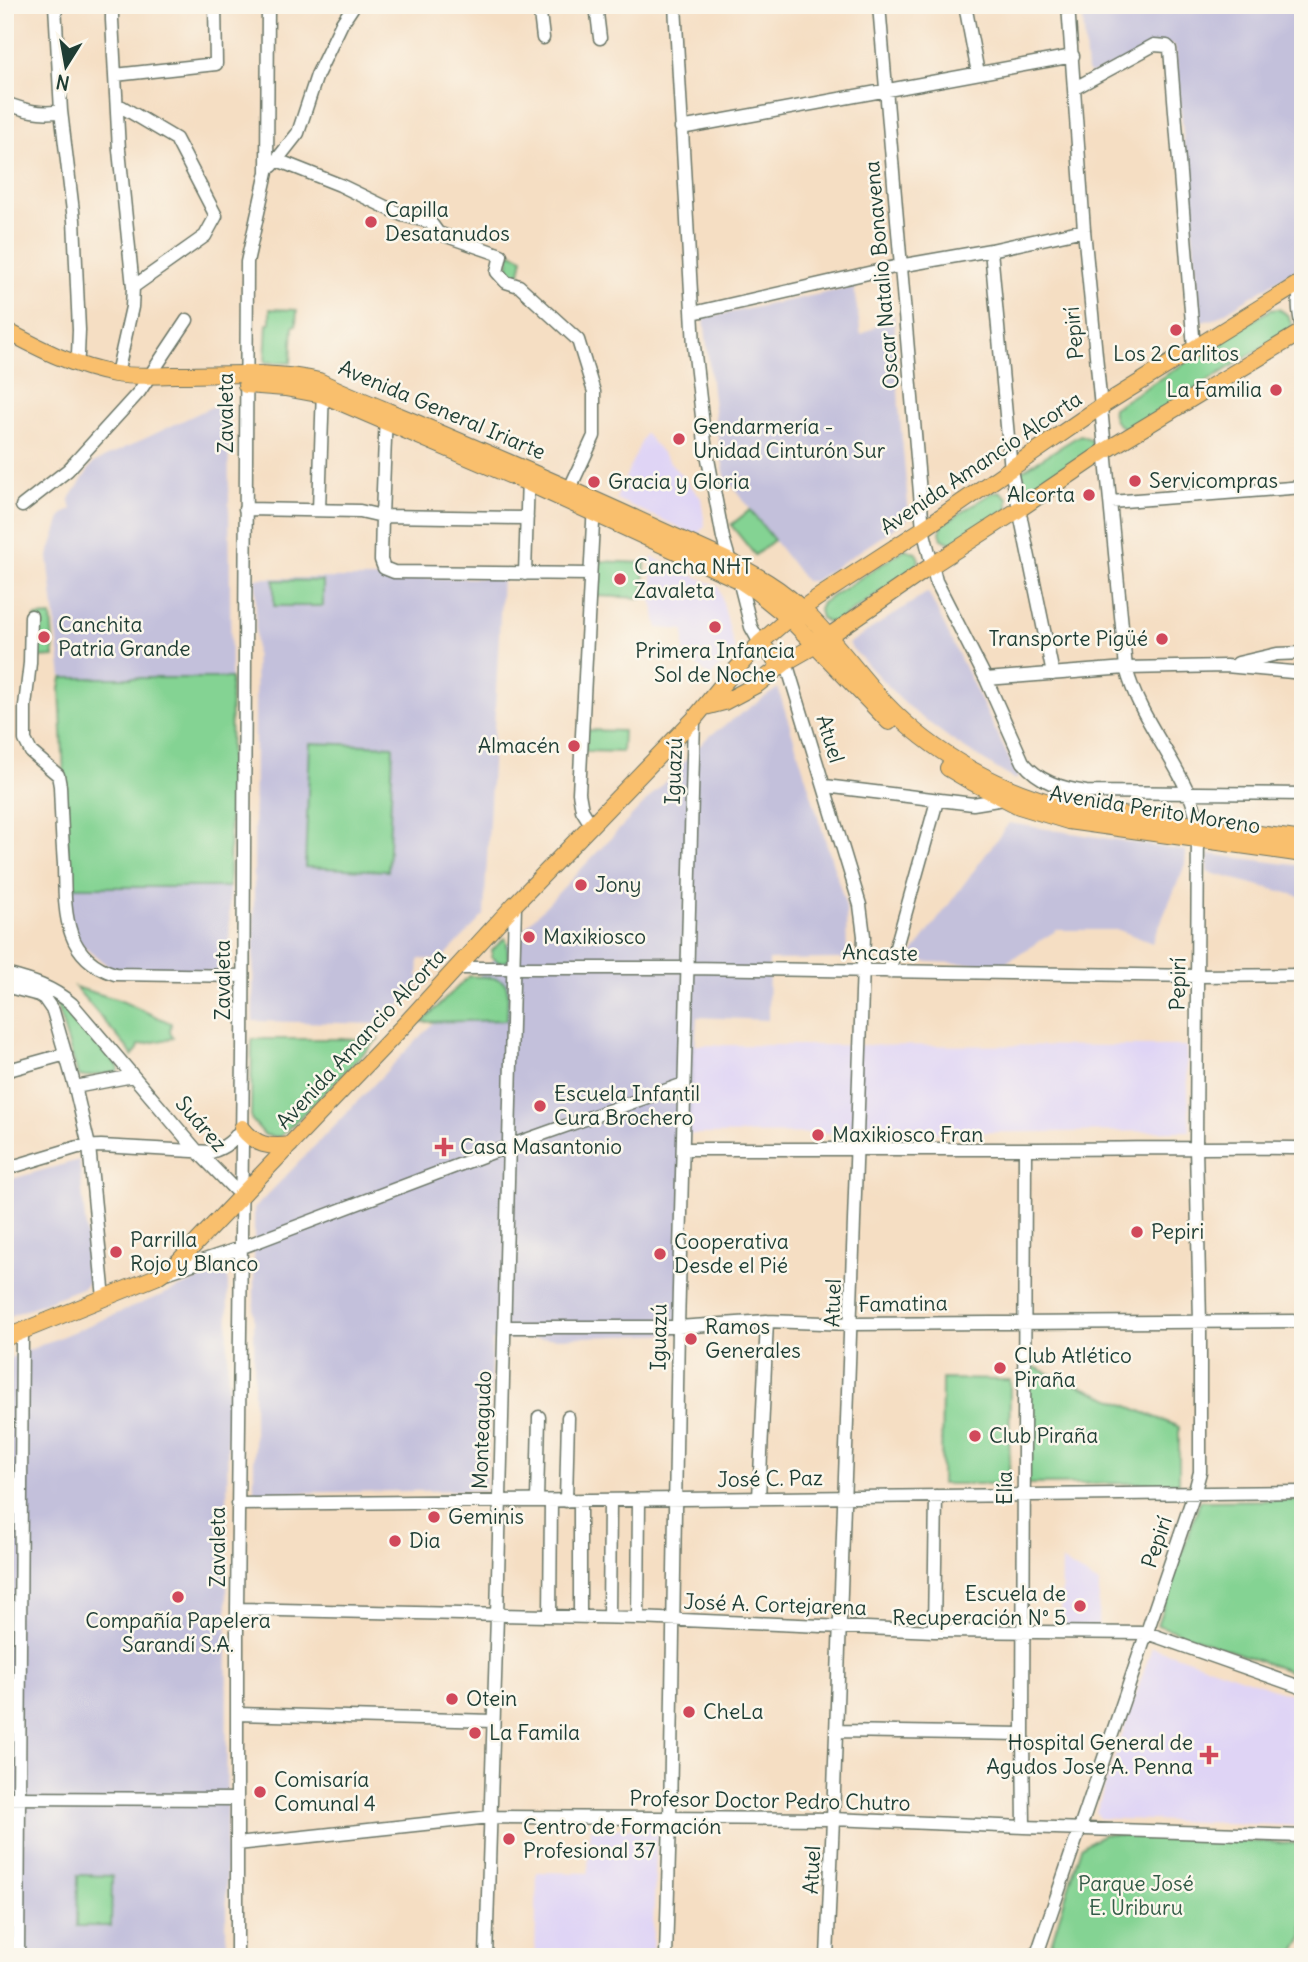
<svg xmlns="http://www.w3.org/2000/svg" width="1308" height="1962" viewBox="0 0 1308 1962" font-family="Delius,sans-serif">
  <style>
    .built { fill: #dfd4f5 }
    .industrial { fill: #c3c0db }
    .green { fill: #84d393; stroke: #528864; stroke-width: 2 }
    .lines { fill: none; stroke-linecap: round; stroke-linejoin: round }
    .minor-casing { stroke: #6a7566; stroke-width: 15 }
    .major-casing { stroke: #6a7566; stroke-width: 18 }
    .minor { stroke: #fff; stroke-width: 12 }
    .major { stroke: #f9bf6d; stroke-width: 16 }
    .poi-dot { fill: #d1495b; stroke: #fbf7ec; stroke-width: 2.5 }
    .labels { text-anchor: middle; stroke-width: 5; stroke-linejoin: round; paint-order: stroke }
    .poi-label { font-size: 21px; fill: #1f3d34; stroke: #fbf7ec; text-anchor: start }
    .street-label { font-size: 21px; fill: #1f3d34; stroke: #fbf7ec }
    .park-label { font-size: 21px; fill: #335b47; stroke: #fbf7ec }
  </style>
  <rect width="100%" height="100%" fill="#fbf7ec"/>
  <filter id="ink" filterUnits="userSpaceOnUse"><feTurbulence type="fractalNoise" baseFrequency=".0143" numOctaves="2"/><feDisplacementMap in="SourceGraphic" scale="14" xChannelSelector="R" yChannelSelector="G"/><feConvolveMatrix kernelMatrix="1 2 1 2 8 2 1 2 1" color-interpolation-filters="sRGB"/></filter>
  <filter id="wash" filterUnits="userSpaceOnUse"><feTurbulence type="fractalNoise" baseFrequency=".00686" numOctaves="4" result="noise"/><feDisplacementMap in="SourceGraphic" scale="28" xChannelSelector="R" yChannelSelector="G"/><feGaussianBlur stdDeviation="1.57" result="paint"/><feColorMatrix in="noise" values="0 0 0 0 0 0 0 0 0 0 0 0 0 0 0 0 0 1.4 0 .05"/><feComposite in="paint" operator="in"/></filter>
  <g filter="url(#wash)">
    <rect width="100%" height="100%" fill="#f5dec3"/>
    <path class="built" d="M645 433 701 498 705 526 697 535 616 499Z
      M652 557 719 587 735 651 710 677 684 653V630L658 628 652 602Z
      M695 1045 1186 1046 1190 1131 689 1134Z
      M1062 1561 1099 1584 1098 1629 1061 1628Z
      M1152 1647 1303 1699V1826L1099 1818 1096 1812Z
      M590 1828 657 1829 652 1952 649 1957 535 1956 537 1872 588 1873Z"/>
    <path class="industrial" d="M1082 5H1303V265L1214 319 1201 321 1175 48 1172 44 1091 74 1087 71Z
      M854 287 861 335 894 315 899 407 909 515 907 520 814 581H805L725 476 716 427 704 318Z
      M222 402H228L231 678H62L48 557 62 515 72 509 69 500 93 463Z
      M256 578H502L484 915 441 960 419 959 418 977H426L382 1024 253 1021Z
      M928 592 1018 777 1015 780 956 743 917 714 900 699 848 644Z
      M778 688 846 906 847 959 769 960 768 1020 697 1017 689 1148 680 1334 492 1340 485 1490 254 1493V1209L708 737Z
      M1009 823 1186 851 1185 865 1152 943 1119 930H1057L1002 965 907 961Z
      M1208 854 1303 866V897L1207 872Z
      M69 887H229L230 972 114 971 80 943 69 917Z
      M79 1160 91 1279 84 1287 5 1318V1181Z
      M222 1270 228 1273 226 1957H5V1360Z"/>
    <path class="green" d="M510 252 523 258 519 278 508 270Z
      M270 309 297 310 296 325 293 326 291 363 265 362 267 324H270Z
      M1278 309C1287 313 1294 320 1290 330L1130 429C1118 427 1111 420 1113 408L1270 310Z
      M1080 435 1090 439 1094 446 1092 453 1033 491 1026 492 1019 487 1018 476 1020 472Z
      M999 491 1008 498V509L953 544 942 539 940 532 943 524 992 493Z
      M750 510 774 540 755 555 731 525Z
      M905 549 916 553 919 559 917 567 836 622H828L821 618 819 610 822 603Z
      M596 561 645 563 643 598 595 596Z
      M274 580 323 581V606H274Z
      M51 616 54 657 37 658 35 617Z
      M62 678H231L229 887H69L60 688Z
      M586 730 623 731 622 752 585 751Z
      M310 743 393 746 388 871 305 867Z
      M505 938 507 942 508 961 499 962 492 957V950Z
      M469 976C513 978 508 979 507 1020L422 1022Z
      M75 987 119 1000 171 1023 170 1032 173 1038 139 1045 138 1049 132 1056 129 1050Z
      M54 997 60 1000 119 1067 117 1072 82 1077 78 1075Z
      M252 1039H378L280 1137 265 1135 251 1119Z
      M1029 1365 1179 1427V1483L1023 1484Z
      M942 1379 1010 1380 1009 1484H941Z
      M1303 1500V1676L1157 1625 1200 1501Z
      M1104 1834 1303 1844V1938L1292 1957H1047L1081 1847Z
      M78 1875 112 1876 111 1926H77Z"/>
  </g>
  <g filter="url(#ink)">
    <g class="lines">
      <defs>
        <path id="minor" d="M55 5 61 111 74 220 79 330 78 355 76 364
          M539 5 543 38
          M596 5 600 38
          M675 5 694 346 705 443 723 538 730 562 739 580 751 627 760 643
          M879 5 923 529 936 581 986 679 1023 762C1039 782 1061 788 1086 792L1303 794
          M965 5 978 73
          M115 75 216 64 215 5
          M1075 88 1154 45 1167 46 1170 49 1194 348
          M5 103C24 110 40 115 61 111
          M117 104 176 139 216 216 205 236 133 287
          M681 128 1073 56
          M277 160 340 185 402 215 430 222 438 233 501 255 497 272 506 282 519 286 578 340 594 392V436L570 488
          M272 166 298 133 317 75 342 23 354 5
          M991 250 1011 470 1053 674
          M1303 283C1295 300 1300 317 1303 334
          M693 313 899 266 991 250 1084 230
          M117 374 132 307 133 287 119 150 112 20V10L119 5
          M386 413 382 516 381 560 384 568 394 572 590 574
          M1111 502 1303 487
          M22 506 68 470 139 392 187 320
          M245 509 360 511 382 516 527 518
          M319 510 323 388
          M525 574 528 476
          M31 616 30 663 25 706V740L31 752 58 775 60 786C61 812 62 838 64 864 65 909 62 958 115 974L243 976
          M786 662 860 905 864 936 833 1819 827 1957
          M1238 663 1277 654 1303 653
          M986 679 1126 668 1226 666 1303 673
          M825 786 973 804 1004 799
          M592 826 582 810 579 793 594 504
          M457 968H688L1197 976 1303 975
          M889 972 937 801
          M5 974C31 981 51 986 72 1004L197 1151 241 1196
          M5 986 39 995 44 998 53 1011 75 1087 89 1146 104 1298
          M5 1071 66 1054
          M75 1087 133 1076
          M684 1149C797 1148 911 1149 1025 1149 1118 1149 1210 1147 1303 1148
          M5 1169 78 1147 101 1146 211 1152C226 1147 233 1141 242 1128
          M169 1272 240 1248 509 1146 684 1084
          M505 1327H678L767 1321 851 1324 1303 1321
          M759 1498 767 1321
          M537 1501 539 1417
          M566 1501 568 1417
          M237 1504 1303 1492
          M237 1609 638 1618 934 1631 1147 1633 1303 1688
          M550 1616 551 1501
          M580 1617V1501
          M609 1617 610 1501
          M638 1618 639 1501
          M934 1631 936 1496
          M237 1714 493 1721
          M837 1731 1023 1734
          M5 1798 237 1799
          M1024 1827 1023 1734 1025 1149
          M237 1844 490 1817 833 1819 1024 1827 1303 1836
          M18 1957 22 1331
          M237 1957V1609L243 1051 247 262 267 172 268 5
          M486 1957 497 1616 515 904
          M666 1957 670 1818 678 1327 694 719
          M1036 1957 1194 1494 1200 1472V1322L1196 1147 1198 827C1196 807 1189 793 1180 776 1161 740 1136 707 1126 668L1084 230 1068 5"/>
        <path id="major" d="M5 330C40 349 75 367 115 374 134 377 154 376 174 375 221 375 272 370 319 381 358 400 400 415 440 433 513 464 586 495 658 529 695 546 733 561 767 582 816 612 847 662 885 703 934 755 1002 792 1071 808L1303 840
          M246 385 285 388 323 395 528 483 739 580 757 592 789 618 889 722
          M760 643 774 658 786 662
          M705 707 724 702 758 684 786 662 816 645 931 566 1018 510 1105 451 1303 331
          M948 768 970 781 1019 806 1068 821 1303 854
          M242 1128C255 1145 269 1148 290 1145
          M5 1338 156 1277 178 1262 408 1021 515 904 694 719 722 685 760 643 789 618 817 598 923 529 1100 407 1303 281"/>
      </defs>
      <use href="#minor" class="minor-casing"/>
      <use href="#major" class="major-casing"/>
      <use href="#minor" class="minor"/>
      <use href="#major" class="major"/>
    </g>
  </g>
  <g class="poi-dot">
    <circle cx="371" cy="222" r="7"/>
    <circle cx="1176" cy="330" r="7"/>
    <circle cx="1276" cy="390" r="7"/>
    <circle cx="679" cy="439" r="7"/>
    <circle cx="1135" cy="481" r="7"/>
    <circle cx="594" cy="482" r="7"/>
    <circle cx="1089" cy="495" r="7"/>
    <circle cx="620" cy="579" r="7"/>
    <circle cx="715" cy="627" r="7"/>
    <circle cx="44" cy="637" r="7"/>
    <circle cx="1162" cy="639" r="7"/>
    <circle cx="574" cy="746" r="7"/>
    <circle cx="581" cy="885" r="7"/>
    <circle cx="529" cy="937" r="7"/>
    <circle cx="540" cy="1106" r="7"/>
    <circle cx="818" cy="1135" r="7"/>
    <path d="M440.5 1136.5h7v7h7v7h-7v7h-7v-7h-7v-7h7z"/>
    <circle cx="1137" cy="1232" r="7"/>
    <circle cx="116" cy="1252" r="7"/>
    <circle cx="660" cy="1254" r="7"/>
    <circle cx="691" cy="1339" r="7"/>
    <circle cx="1000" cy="1368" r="7"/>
    <circle cx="975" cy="1436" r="7"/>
    <circle cx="434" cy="1517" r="7"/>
    <circle cx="395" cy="1541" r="7"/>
    <circle cx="178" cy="1597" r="7"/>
    <circle cx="1080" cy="1606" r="7"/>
    <circle cx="452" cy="1699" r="7"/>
    <circle cx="689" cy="1712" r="7"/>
    <circle cx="475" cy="1733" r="7"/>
    <path d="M1205.5 1744.5h7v7h7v7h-7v7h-7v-7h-7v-7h7z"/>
    <circle cx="260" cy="1792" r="7"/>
    <circle cx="509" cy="1839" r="7"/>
  </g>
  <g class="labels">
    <g class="poi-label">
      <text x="385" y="217">Capilla<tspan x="385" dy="24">Desatanudos</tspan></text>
      <text x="1176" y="361" text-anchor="middle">Los 2 Carlitos</text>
      <text x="1262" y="397" text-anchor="end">La Familia</text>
      <text x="693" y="434">Gendarmería -<tspan x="693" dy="24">Unidad Cinturón Sur</tspan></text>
      <text x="1149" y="488">Servicompras</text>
      <text x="608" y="489">Gracia y Gloria</text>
      <text x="1075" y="502" text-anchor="end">Alcorta</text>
      <text x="634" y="574">Cancha NHT<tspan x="634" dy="24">Zavaleta</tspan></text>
      <text x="58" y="632">Canchita<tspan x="58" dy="24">Patria Grande</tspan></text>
      <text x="1148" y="646" text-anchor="end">Transporte Pigüé</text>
      <text x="715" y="658" text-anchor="middle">Primera Infancia<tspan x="715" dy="24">Sol de Noche</tspan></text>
      <text x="560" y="753" text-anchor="end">Almacén</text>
      <text x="595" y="892">Jony</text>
      <text x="543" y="944">Maxikiosco</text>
      <text x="554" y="1101">Escuela Infantil<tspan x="554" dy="24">Cura Brochero</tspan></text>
      <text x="832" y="1142">Maxikiosco Fran</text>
      <text x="460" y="1154">Casa Masantonio</text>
      <text x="1151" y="1239">Pepiri</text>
      <text x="130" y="1247">Parrilla<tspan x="130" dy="24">Rojo y Blanco</tspan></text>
      <text x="674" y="1249">Cooperativa<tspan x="674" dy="24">Desde el Pié</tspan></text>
      <text x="705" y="1334">Ramos<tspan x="705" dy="24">Generales</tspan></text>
      <text x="1014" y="1363">Club Atlético<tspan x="1014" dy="24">Piraña</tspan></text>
      <text x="989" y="1443">Club Piraña</text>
      <text x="448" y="1524">Geminis</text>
      <text x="409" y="1548">Dia</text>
      <text x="1066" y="1601" text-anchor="end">Escuela de<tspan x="1066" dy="24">Recuperación N° 5</tspan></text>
      <text x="178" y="1628" text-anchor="middle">Compañía Papelera<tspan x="178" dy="24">Sarandí S.A.</tspan></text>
      <text x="466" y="1706">Otein</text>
      <text x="703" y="1719">CheLa</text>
      <text x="489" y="1740">La Famila</text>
      <text x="1193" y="1750" text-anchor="end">Hospital General de<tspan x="1193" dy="24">Agudos Jose A. Penna</tspan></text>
      <text x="274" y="1787">Comisaría<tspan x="274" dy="24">Comunal 4</tspan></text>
      <text x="523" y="1834">Centro de Formación<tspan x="523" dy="24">Profesional 37</tspan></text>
    </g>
    <g class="street-label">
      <text transform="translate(882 275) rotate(-95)" y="7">Oscar Natalio Bonavena</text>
      <text transform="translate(1074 333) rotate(-95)" y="7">Pepirí</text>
      <text transform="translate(442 410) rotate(23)" y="7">Avenida General Iriarte</text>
      <text transform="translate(226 413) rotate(-90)" y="7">Zavaleta</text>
      <text transform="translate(981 463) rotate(-34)" y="7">Avenida Amancio Alcorta</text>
      <text transform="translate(830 739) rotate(73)" y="7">Atuel</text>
      <text transform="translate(674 771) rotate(-88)" y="7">Iguazú</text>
      <text transform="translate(1155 810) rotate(9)" y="7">Avenida Perito Moreno</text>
      <text transform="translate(880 953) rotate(1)" y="7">Ancaste</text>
      <text transform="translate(223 980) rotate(-90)" y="7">Zavaleta</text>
      <text transform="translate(1178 984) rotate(-89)" y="7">Pepirí</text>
      <text transform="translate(361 1039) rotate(-47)" y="7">Avenida Amancio Alcorta</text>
      <text transform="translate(201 1124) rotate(49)" y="7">Suárez</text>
      <text transform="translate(833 1303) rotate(-88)" y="7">Atuel</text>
      <text transform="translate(903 1304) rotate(-1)" y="7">Famatina</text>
      <text transform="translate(659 1337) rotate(-89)" y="7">Iguazú</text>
      <text transform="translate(482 1430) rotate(-88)" y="7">Monteagudo</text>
      <text transform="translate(770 1479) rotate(-1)" y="7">José C. Paz</text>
      <text transform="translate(1005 1488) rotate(-90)" y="7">Elía</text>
      <text transform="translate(1157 1542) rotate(-71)" y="7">Pepirí</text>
      <text transform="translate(218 1547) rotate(-90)" y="7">Zavaleta</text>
      <text transform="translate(775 1605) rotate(2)" y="7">José A. Cortejarena</text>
      <text transform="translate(770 1801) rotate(1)" y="7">Profesor Doctor Pedro Chutro</text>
      <text transform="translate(812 1870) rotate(-87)" y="7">Atuel</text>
    </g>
    <g class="park-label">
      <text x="1136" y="1891">Parque José<tspan x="1136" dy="24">E. Uriburu</tspan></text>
    </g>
  </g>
  <rect width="1308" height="1962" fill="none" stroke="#fbf7ec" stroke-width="28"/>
  <g transform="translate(66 66) rotate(191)" stroke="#fbf7ec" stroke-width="5" paint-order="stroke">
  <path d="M0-5L12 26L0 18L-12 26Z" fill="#1f3d34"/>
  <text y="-10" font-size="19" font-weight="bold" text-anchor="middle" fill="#1f3d34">N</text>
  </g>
</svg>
